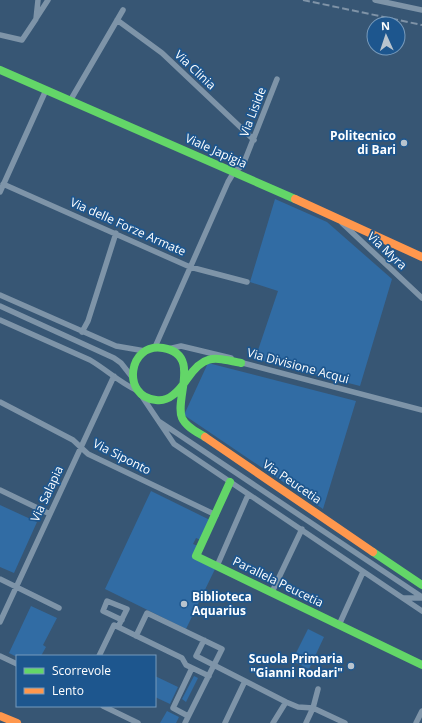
<svg xmlns="http://www.w3.org/2000/svg" width="422" height="723" viewBox="0 0 422 723" font-family="'Open Sans',sans-serif">
  <style>
    .green { fill: #316ca4 }
    .lines { fill: none; stroke-linecap: round; stroke-linejoin: round }
    .street { stroke: #7e94a8; stroke-width: 5.5 }
    .fast { stroke: #63d668; stroke-width: 8 }
    .slow { stroke: #ff974d; stroke-width: 8 }
    .rail { stroke: #7f93a7; stroke-width: 2; stroke-dasharray: 7 3; stroke-linecap: butt }
    .poi-dot { fill: #b9c4ce; stroke: #1d568e; stroke-width: 1.5 }
    .labels { text-anchor: middle; stroke-width: 3.5; stroke-linejoin: round; paint-order: stroke }
    .street-label { font-size: 12px; fill: #fff; stroke: #1d568e }
    .poi-label { font-size: 12px; font-weight: bold; fill: #fff; stroke: #1d568e; text-anchor: end }
  </style>
  <rect width="100%" height="100%" fill="#375674"/>
  <path class="green" d="M275 199 327 222 392 279 360 386 255 359 278 291 250 282Z
    M208 363 356 401 323 509 184 415Z
    M151 491 210 520 201 540 196 538 193 544 198 546 193 556 216 567 186 629 105 589Z
    M0 505 37 522 14 573 0 567Z
    M31 606 57 618 43 645 46 647 41 656 17 657 9 653Z
    M308 629 324 637 309 669 292 661Z
    M155 676 178 687 170 704 155 697Z
    M194 676 198 678 186 702 182 699Z
    M167 711 179 717 176 723H160Z"/>
  <g class="lines">
    <path class="street" d="M375 0 422 10
      M37 17 48 0
      M117 20 162 53 254 140
      M0 35 22 40 36 19 38 0
      M70 101 123 10
      M3 184 190 267 247 282
      M0 192 46 90
      M342 223 422 298
      M0 295 116 346 145 351
      M0 306 114 358 121 363 132 377
      M0 320 90 360C107 370 120 383 138 391
      M82 332 88 321 116 233
      M155 347 228 182 234 172 243 165 277 79
      M168 349 181 346 231 358
      M239 362 422 410
      M141 395 174 444 422 611
      M0 402 73 440 88 454 216 515
      M160 422 422 597
      M0 490 50 514
      M217 566 248 495
      M0 579 59 608
      M272 592 302 529
      M404 598H422
      M0 622 114 376
      M339 625 363 572
      M118 627 127 609 107 601 103 611 122 620
      M136 636 147 613 222 649 185 723
      M204 640 196 656 286 702 298 707 313 708 345 723
      M0 656 17 664
      M99 656 114 625 182 658 186 665 209 676
      M103 706 138 723
      M188 716 173 708 192 668
      M225 723 245 681
      M273 723 286 702
      M306 723 313 708 318 689
      M416 723 422 711"/>
    <path class="fast" d="M0 70 295 199
      M205 437C197 432 186 427 182 418 174 399 202 354 163 348 128 342 121 397 156 400 162 401 168 399 173 395 179 391 183 385 187 379 204 354 213 357 241 363
      M230 482 196 556 422 665
      M373 552 422 585"/>
    <path class="slow" d="M295 199 422 257
      M205 437 373 552
      M0 716 17 723"/>
    <path class="rail" d="M303 0 422 25"/>
  </g>
  <g class="poi-dot">
    <circle cx="404" cy="143" r="4"/>
    <circle cx="184" cy="604" r="4"/>
    <circle cx="351" cy="666" r="4"/>
  </g>
  <g class="labels">
    <g class="street-label">
      <text transform="translate(195 70) rotate(43)" y="4">Via Clinia</text>
      <text transform="translate(253 112) rotate(-69)" y="4">Via Liside</text>
      <text transform="translate(216 151) rotate(24)" y="4">Viale Japigia</text>
      <text transform="translate(128 227) rotate(24)" y="4">Via delle Forze Armate</text>
      <text transform="translate(387 251) rotate(43)" y="4">Via Myra</text>
      <text transform="translate(298 366) rotate(15)" y="4">Via Divisione Acqui</text>
      <text transform="translate(122 457) rotate(27)" y="4">Via Siponto</text>
      <text transform="translate(292 482) rotate(34)" y="4">Via Peucetia</text>
      <text transform="translate(47 494) rotate(-65)" y="4">Via Salapia</text>
      <text transform="translate(278 582) rotate(26)" y="4">Parallela Peucetia</text>
    </g>
    <g class="poi-label">
      <text x="396" y="140">Politecnico<tspan x="396" dy="14">di Bari</tspan></text>
      <text x="192" y="601" text-anchor="start">Biblioteca<tspan x="192" dy="14">Aquarius</tspan></text>
      <text x="343" y="663">Scuola Primaria<tspan x="343" dy="14">"Gianni Rodari"</tspan></text>
    </g>
  </g>
  <rect x="16" y="655" width="140" height="52" fill="#1d568e" stroke="#779abb"/>
  <rect x="24" y="668" width="20" height="6" fill="#63d668" stroke="#779abb"/>
  <text x="52" y="675" font-size="12" fill="#ffffff">Scorrevole</text>
  <rect x="24" y="688" width="20" height="6" fill="#ff974d" stroke="#779abb"/>
  <text x="52" y="695" font-size="12" fill="#ffffff">Lento</text>
  <g transform="translate(386 36) rotate(357)"><circle r="19" fill="#1d568e" stroke="#779abb"/>
  <path d="M0-3L7 15L0 10L-7 15Z" fill="#b9c4ce"/>
  <text y="-6" font-size="11" font-weight="bold" text-anchor="middle" fill="#ffffff">N</text>
  </g>
</svg>
